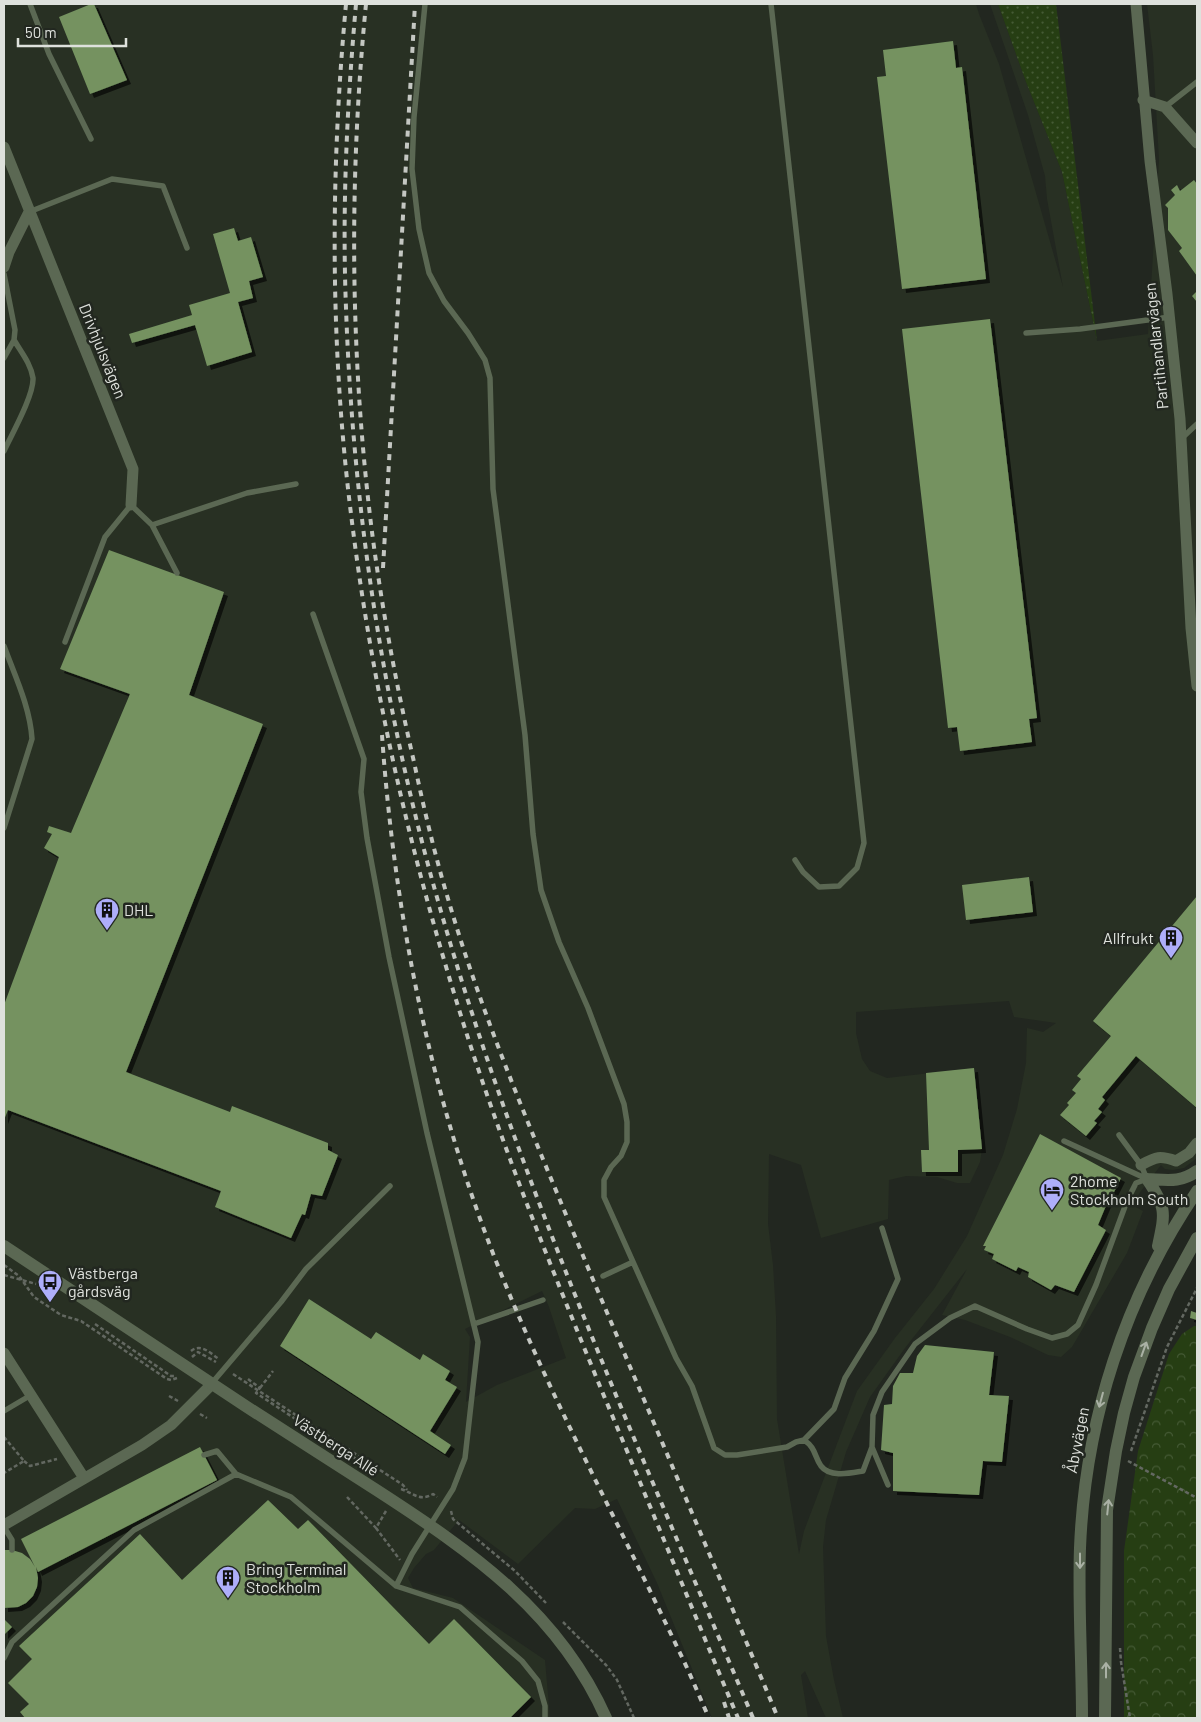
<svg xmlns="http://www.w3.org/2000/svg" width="1201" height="1722" viewBox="0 0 1201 1722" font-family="Barlow,sans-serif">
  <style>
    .built { fill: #283023; fill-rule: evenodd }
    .grass { fill: url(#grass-dots) }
    .forest { fill: url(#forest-crowns) }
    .building { fill: #749260; filter: url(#shadow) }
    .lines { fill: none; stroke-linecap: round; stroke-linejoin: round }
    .path { stroke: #636861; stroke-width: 2.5; stroke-dasharray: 4 2.5; stroke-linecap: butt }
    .service { stroke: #5b6853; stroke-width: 5.5 }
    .minor { stroke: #5b6853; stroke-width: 11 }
    .tertiary { stroke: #5b6853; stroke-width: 12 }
    .rail { stroke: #c4c7c2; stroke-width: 4; stroke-dasharray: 6 6; stroke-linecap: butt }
    .oneway { stroke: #aab1a5 }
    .labels { text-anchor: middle; stroke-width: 5; stroke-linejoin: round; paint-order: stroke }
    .street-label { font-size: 16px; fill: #dee1dc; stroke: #222720 }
    .poi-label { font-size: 16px; fill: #dee1dc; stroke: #222720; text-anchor: start }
  </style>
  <defs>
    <pattern id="grass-dots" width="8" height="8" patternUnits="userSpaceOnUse" patternTransform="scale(1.25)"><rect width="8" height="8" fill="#263e13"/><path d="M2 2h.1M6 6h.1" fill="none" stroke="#455a35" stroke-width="1.8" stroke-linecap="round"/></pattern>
    <pattern id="forest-crowns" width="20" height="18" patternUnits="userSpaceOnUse" patternTransform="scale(1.25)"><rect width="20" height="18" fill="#263e13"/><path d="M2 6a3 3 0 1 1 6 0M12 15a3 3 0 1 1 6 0" fill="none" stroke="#455a35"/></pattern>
    <filter id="shadow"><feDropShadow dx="4" dy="4" stdDeviation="0" flood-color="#0009"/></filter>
  </defs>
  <rect width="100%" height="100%" fill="#222720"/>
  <path class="built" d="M4 4H976L979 14 999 64 1063 287 1047 199 1045 176 1028 115 990 4H998L1026 82 1062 172 1097 341 1148 334 1159 160 1153 55 1147 4H1197V1158L1184 1168 1173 1170 1165 1169 1161 1165 1141 1191 1132 1205 1143 1211 1127 1253 1072 1347 1061 1357 1048 1355 1010 1337 965 1320 942 1315 967 1269 905 1348 870 1397 846 1452 826 1520 823 1547 826 1636 834 1680 843 1718H826L805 1671 801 1675 808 1718H712L657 1583 617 1499 595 1509 575 1508 518 1564 459 1520 434 1550 426 1554 414 1568 408 1578 413 1588 453 1598 545 1660 550 1718H4ZM1009 1001 1014 1017 1056 1023 1043 1032 1027 1028 1026 1063 1017 1109 1003 1155 967 1236 934 1289 895 1338 857 1391 804 1531 799 1554 777 1419 776 1316 773 1265 768 1224 769 1154 801 1165 821 1238 888 1219 889 1180 906 1176 937 1177 957 1183H970L980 1162 982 1149 974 1068 887 1078 870 1071 862 1059 856 1033V1012ZM542 1291 549 1307 566 1358 497 1385 466 1402 470 1337 465 1329Z"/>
  <path class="grass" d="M998 4H1056L1097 341 1062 172 1026 82Z"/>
  <path class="forest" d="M1194 1326H1197V1718H1124V1551L1138 1451 1169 1354 1182 1334Z"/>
  <path class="building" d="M91 4H94L127 80 90 94 59 17Z
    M953 41 956 68 962 67 986 279 902 289 877 77 886 76 883 50Z
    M1194 180 1197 184V276L1179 251 1182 248 1168 230V208L1165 205 1175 195 1171 190 1177 185 1180 191Z
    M234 228 238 241 251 237 263 277 249 281 253 298 238 302 252 352 207 366 195 325 132 343 129 334 192 315 189 305 230 293 213 234Z
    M1197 291V302L1192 296Z
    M990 319 1037 718 1029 719 1032 742 960 751 957 727 948 728 902 329Z
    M109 550 224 592 189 695 263 724 126 1072 230 1112 232 1106 328 1143V1150L338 1155 322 1196 311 1194 305 1215 302 1214 291 1238 215 1207 221 1191 8 1110 4 1120V1005L59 857 44 848 52 834 47 832 49 826 71 833 130 694 60 669Z
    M1029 877 1033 912 966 920 962 885Z
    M1197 896V1108L1136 1056 1102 1097 1105 1100 1098 1109 1102 1112 1094 1121 1097 1123 1086 1136 1060 1115 1069 1105 1067 1103 1076 1093 1072 1090 1081 1079 1077 1076 1111 1036 1093 1021Z
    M974 1068 982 1149 958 1150V1172H922L921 1150H929L926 1073Z
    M1040 1134 1121 1178 1112 1196H1110L1098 1225 1106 1230 1074 1292 1055 1285 1051 1290 1028 1277 1029 1272 1018 1267 1016 1271 992 1259 994 1254 984 1250 986 1246H983Z
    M309 1299 371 1339 376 1332 420 1360 423 1354 450 1371 445 1380 457 1387 430 1431 451 1445 445 1454 280 1346Z
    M1191 1311 1197 1313V1320L1190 1318Z
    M925 1345 994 1352 989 1395 1009 1396 1002 1462 983 1461 979 1495 893 1491V1453L881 1450 884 1405 892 1404 893 1386 900 1373H913L917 1356Z
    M200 1447 217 1480 38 1572 36 1567 38 1578 37 1587 33 1596 26 1603 18 1607 4 1608V1550H12L22 1553 30 1559 35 1567 21 1539Z
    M268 1500 298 1529 308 1520 429 1644 454 1619 531 1697 510 1718H25L20 1712 29 1704 8 1683 32 1659 19 1646 140 1534 182 1580Z
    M4 1619 12 1627 4 1635Z"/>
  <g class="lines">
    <path class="path" d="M4 1265 19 1276 34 1297 61 1315 81 1321 167 1379 171 1380 177 1378
      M4 1275 36 1284
      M95 1324 171 1376H174
      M191 1351C201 1343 210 1353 219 1359
      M192 1357 198 1352 216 1362
      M233 1374 403 1485 407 1490
      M248 1379 260 1388 256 1393 367 1466
      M260 1388 273 1371
      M169 1396 178 1401
      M200 1414 207 1418
      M4 1437 24 1461 4 1473
      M1131 1451 1167 1347 1197 1288
      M24 1461 30 1466 57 1459
      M1128 1461 1197 1498
      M401 1489C413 1493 420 1502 433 1494L437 1497
      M347 1497 376 1528
      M386 1511 376 1528 400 1560
      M451 1511 453 1519 515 1571 546 1603
      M563 1622 606 1665 617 1680 634 1718
      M1120 1648 1121 1662 1130 1718"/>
    <path class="service" d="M30 4 49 54 91 139
      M425 4 414 117 412 169 419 229 429 273 444 301 468 333 485 360 490 378 493 489 525 735 533 834 541 890 559 942 588 1008 624 1104 627 1122V1142L621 1156 611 1167 604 1180V1197L676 1358 692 1386 714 1448 725 1455H737L787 1447 796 1442 804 1440C816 1448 814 1456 821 1466 830 1478 851 1473 863 1471L872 1447
      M771 4 864 843 857 868 839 886 819 887 803 872 795 860
      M1165 107 1197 82
      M29 212 112 179 163 186 187 248
      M4 274 15 330 14 340 4 358
      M1026 333 1080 329 1170 317
      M1182 438 1197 424
      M4 451C12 434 34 395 33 378 31 364 21 352 14 340
      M152 525 177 573
      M313 614 364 759 361 792 367 838 389 957 427 1133 478 1342 465 1458 453 1489 412 1554 396 1586
      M65 642 105 537 131 505 152 525 247 493 296 484
      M4 646C15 676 30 707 32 739L4 828
      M1119 1135 1141 1165 1147 1179
      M1064 1141 1147 1179
      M603 1276 633 1262
      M474 1324 543 1300
      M212 1383 281 1302 306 1269 390 1186
      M4 1411 31 1395
      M804 1440 834 1409 845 1378 874 1331 898 1279 882 1228
      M204 1455 217 1451 236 1474
      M888 1485 872 1447 873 1415 882 1392 915 1344 950 1318 975 1306 1027 1329 1052 1338 1067 1334 1078 1325 1096 1285 1127 1201 1136 1183 1147 1179
      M4 1527 12 1540V1550
      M4 1658 12 1642 134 1530 236 1474 291 1497 396 1586 460 1607 522 1661 538 1681 545 1706V1718"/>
    <path class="minor" d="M1136 4 1150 161 1167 294 1180 419 1191 628 1197 686
      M1143 100 1165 107 1197 143
      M4 147 133 469 131 505
      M4 267 9 252 29 212
      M1141 1165C1156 1157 1159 1155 1176 1161L1189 1153 1197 1143
      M4 1353 84 1478
      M4 1525 142 1445 171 1425 212 1384"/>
    <path class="tertiary" d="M1147 1179C1167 1208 1165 1213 1158 1246
      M1147 1179C1168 1180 1180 1183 1197 1171
      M4 1246C85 1300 166 1354 247 1407 291 1435 334 1463 378 1491 472 1552 559 1612 606 1718
      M1082 1718C1082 1662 1078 1605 1080 1548 1085 1420 1125 1297 1197 1191
      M1105 1718 1107 1510 1116 1451 1124 1413 1134 1377 1152 1328 1169 1289 1197 1238"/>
    <path class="rail" d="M346 4C330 175 330 350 352 522 373 691 411 857 462 1019 502 1147 553 1272 604 1396 649 1503 693 1611 738 1718
      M356 4C347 105 342 207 346 308 353 511 384 713 440 908 519 1186 641 1452 753 1718
      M366 4C349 176 350 352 371 524 381 604 396 684 414 762 424 809 435 856 449 902 485 1025 537 1144 586 1263 650 1414 715 1566 778 1718
      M383 568 415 4
      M382 735C395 921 433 1108 504 1281 556 1408 621 1528 679 1651 690 1673 699 1696 709 1718
      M724 1702 729 1718"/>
  </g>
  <defs><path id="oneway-shaft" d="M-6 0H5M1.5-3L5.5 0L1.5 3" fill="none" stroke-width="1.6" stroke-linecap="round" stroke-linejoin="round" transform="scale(1.25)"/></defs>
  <g class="oneway">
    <use href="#oneway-shaft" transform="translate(1144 1349) rotate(-70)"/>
    <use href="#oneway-shaft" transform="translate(1101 1400) rotate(105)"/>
    <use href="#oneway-shaft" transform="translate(1108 1507) rotate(-84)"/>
    <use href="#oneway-shaft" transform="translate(1080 1561) rotate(90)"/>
    <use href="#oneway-shaft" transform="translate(1106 1670) rotate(-90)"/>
  </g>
  <defs>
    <symbol id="building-pin" viewBox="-11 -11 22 30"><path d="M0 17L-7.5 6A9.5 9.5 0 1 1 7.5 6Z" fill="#aeaefa" stroke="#222720"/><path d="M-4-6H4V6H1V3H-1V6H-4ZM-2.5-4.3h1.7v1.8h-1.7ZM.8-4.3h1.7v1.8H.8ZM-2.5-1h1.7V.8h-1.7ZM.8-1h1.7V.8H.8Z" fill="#111"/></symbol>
    <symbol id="hotel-pin" viewBox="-11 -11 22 30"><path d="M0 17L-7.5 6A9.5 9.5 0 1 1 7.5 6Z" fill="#aeaefa" stroke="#222720"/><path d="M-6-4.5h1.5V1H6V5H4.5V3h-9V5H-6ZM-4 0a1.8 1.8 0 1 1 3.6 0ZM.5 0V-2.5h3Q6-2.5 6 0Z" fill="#111"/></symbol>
    <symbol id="bus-pin" viewBox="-11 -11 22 30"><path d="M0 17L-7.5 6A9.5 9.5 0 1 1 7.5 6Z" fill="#aeaefa" stroke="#222720"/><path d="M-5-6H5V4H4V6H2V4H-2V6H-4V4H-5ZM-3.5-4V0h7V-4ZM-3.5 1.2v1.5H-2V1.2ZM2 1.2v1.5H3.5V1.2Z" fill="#111"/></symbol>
  </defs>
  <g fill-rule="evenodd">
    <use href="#building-pin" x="93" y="896" width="28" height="38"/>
    <use href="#building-pin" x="1157" y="924" width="28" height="38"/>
    <use href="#hotel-pin" x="1038" y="1176" width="28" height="38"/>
    <use href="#bus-pin" x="36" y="1268" width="28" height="38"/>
    <use href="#building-pin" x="214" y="1564" width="28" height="38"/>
  </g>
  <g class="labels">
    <g class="street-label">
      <text transform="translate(1156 346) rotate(-96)" y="6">Partihandlarvägen</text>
      <text transform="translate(103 351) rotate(68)" y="6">Drivhjulsvägen</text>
      <text transform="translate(1077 1440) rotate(-79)" y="6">Åbyvägen</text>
      <text transform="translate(336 1445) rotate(33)" y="6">Västberga Allé</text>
    </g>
    <g class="poi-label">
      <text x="124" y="916">DHL</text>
      <text x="1154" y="944" text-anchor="end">Allfrukt</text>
      <text x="1070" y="1187">2home<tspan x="1070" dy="18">Stockholm South</tspan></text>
      <text x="68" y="1279">Västberga<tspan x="68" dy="18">gårdsväg</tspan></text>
      <text x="246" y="1575">Bring Terminal<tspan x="246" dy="18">Stockholm</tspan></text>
    </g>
  </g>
  <rect width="1201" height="1722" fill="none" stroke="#dee1dc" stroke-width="10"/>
  <path d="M18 38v8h108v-8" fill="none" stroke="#dee1dc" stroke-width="2.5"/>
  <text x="25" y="38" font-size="15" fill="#dee1dc" stroke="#222720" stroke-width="4" paint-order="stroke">50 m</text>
</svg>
